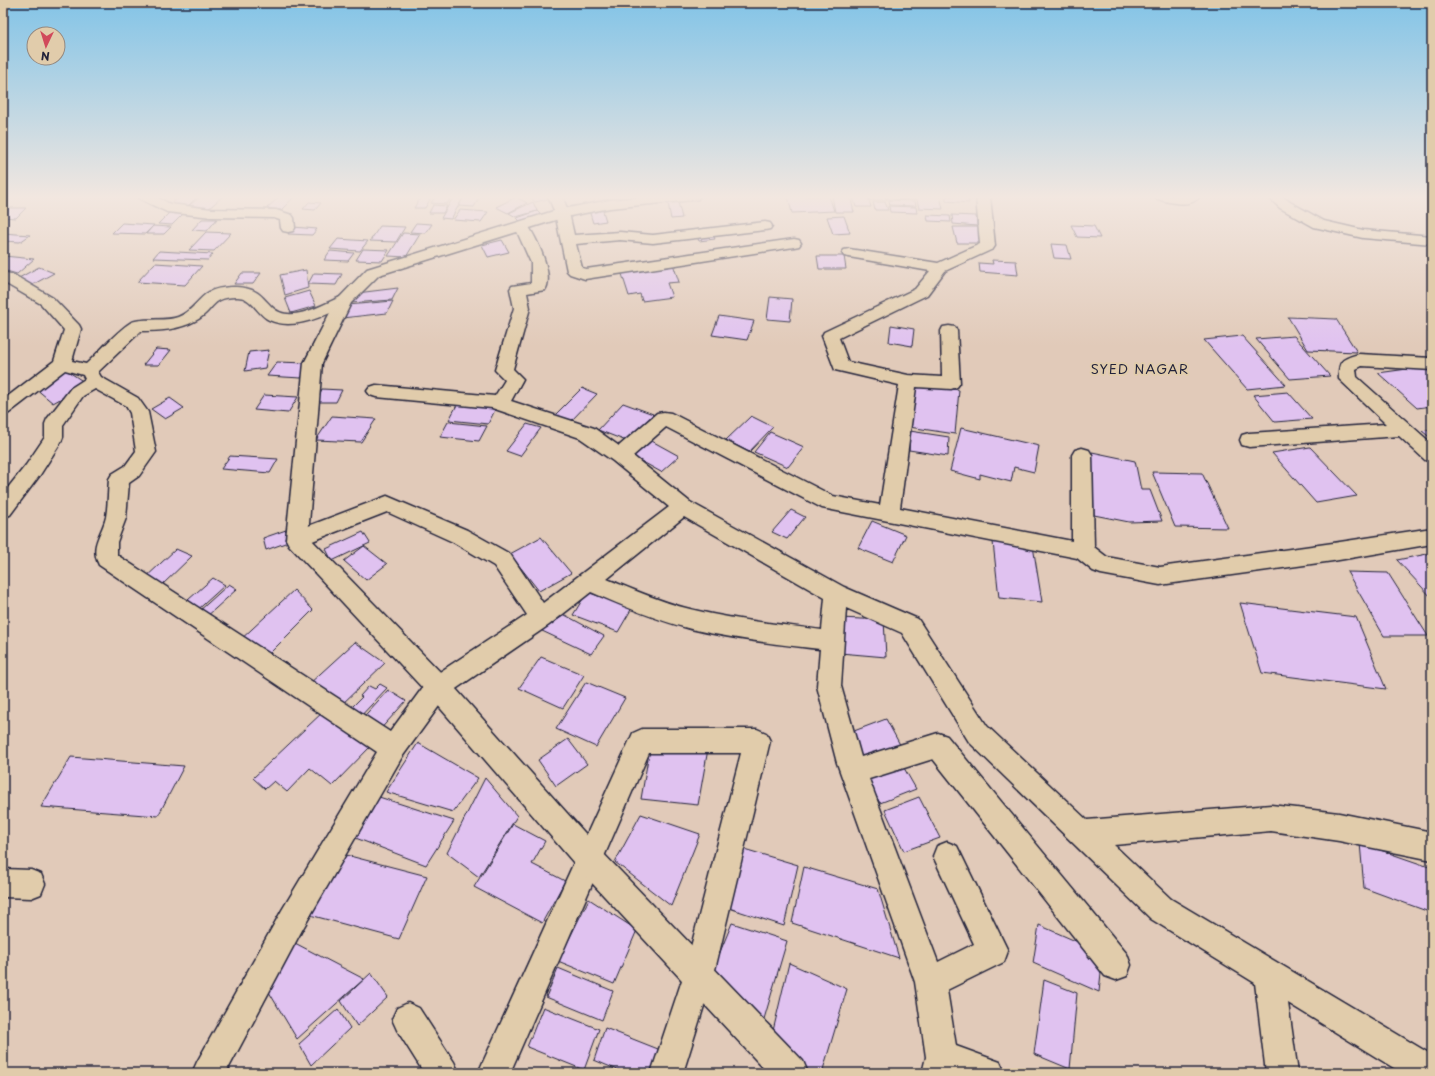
<svg xmlns="http://www.w3.org/2000/svg" width="1435" height="1076" viewBox="0 0 1435 1076" font-family="'Playpen Sans',sans-serif">
  <style>
    .building { fill: #e0c2f0; stroke: #22223b }
    .lines { fill: none; stroke-linecap: round; stroke-linejoin: round }
    .street-casing { stroke: #22223b; stroke-width: 3 }
    .secondary-casing { stroke: #22223b; stroke-width: 3 }
    .street { fill: #e1ccab; fill-rule: evenodd }
    .secondary { fill: #e1ccab; fill-rule: evenodd }
    .labels { text-anchor: middle; stroke-width: 4; stroke-linejoin: round; paint-order: stroke }
    .neighbourhood-label { font-size: 13px; letter-spacing: 1px; fill: #22223b; stroke: #e1ccab }
  </style>
  <rect width="100%" height="100%" fill="#e1cab9"/>
  <filter id="ink" filterUnits="userSpaceOnUse"><feTurbulence type="fractalNoise" baseFrequency=".025" numOctaves="2"/><feDisplacementMap in="SourceGraphic" scale="8" xChannelSelector="R" yChannelSelector="G"/><feConvolveMatrix kernelMatrix="1 2 1 2 8 2 1 2 1" color-interpolation-filters="sRGB"/></filter>
  <g filter="url(#ink)">
    <path class="building" d="M180 196H198L186 208 169 206Z
      M201 196H223L207 210 187 207Z
      M280 196 294 197 281 210 267 208Z
      M421 196H432L425 208H414Z
      M436 196H452L447 204 431 203Z
      M454 196H464L451 219 441 218Z
      M464 196H480L474 207 459 206Z
      M537 196H551L552 198 535 202 531 197Z
      M788 196H829L834 211 792 213Z
      M832 196H850L854 212H835Z
      M869 196H885L886 200H870Z
      M887 196H914L915 200 887 199Z
      M916 196H940L943 209 919 208Z
      M946 196H968L969 203 946 201Z
      M516 197 527 203 508 213 496 207Z
      M853 197H868L871 207H856Z
      M889 200 915 201 916 206 890 205Z
      M309 202 321 203 315 210 303 209Z
      M533 202 537 211 516 217 509 213Z
      M678 202 682 218 671 219 668 203Z
      M873 202H885L888 210H875Z
      M433 205 447 206 443 213H429Z
      M889 206 916 207 917 213 890 212Z
      M8 208H26L16 218 3 217V212Z
      M602 208 606 221 593 223 589 210Z
      M460 210 488 212 481 222 453 220Z
      M171 211 185 212 172 225 158 224Z
      M537 211 542 216 522 223 517 218Z
      M927 215 950 216 951 222 928 221Z
      M952 215 976 216 977 226 953 224Z
      M844 216 850 233 833 234 827 217Z
      M202 219H217L207 231 192 230Z
      M122 223 154 225 145 234 112 233Z
      M416 223 432 224 426 233 410 232Z
      M1071 225 1094 226 1100 238 1077 237Z
      M153 226 171 227 164 234H146Z
      M380 226 405 227 396 242 370 241Z
      M293 227 317 229 312 235 288 234Z
      M953 227H980L985 243H957Z
      M206 232 231 233 214 251 189 250Z
      M3 233 30 235 20 242 3 241Z
      M403 233 420 234 406 257 388 256Z
      M712 233 715 239 699 241 696 235Z
      M338 239 368 241 360 251 330 249Z
      M502 240 509 252 488 257 482 245Z
      M1051 244 1067 245 1071 259 1054 258Z
      M363 249 389 250 382 261 356 260Z
      M159 251 213 254 208 260 153 258Z
      M330 251 354 253 348 261 324 260Z
      M4 256 34 259 17 274 3 270Z
      M817 256H844L846 269H819Z
      M992 260 1016 261 1018 275 980 272 979 263 993 264Z
      M155 263 202 266 185 285 137 282Z
      M673 264 679 282 667 283 672 297 642 301 640 294 629 296 621 271Z
      M39 267 54 273 32 285 17 279Z
      M306 270 308 288 285 295 280 275Z
      M242 273H261L253 284H234Z
      M314 273 342 274 336 285 308 284Z
      M398 288 392 300 351 303 357 293Z
      M309 291 316 306 291 313 285 298Z
      M770 297 792 299 790 321 767 319Z
      M393 301 387 313 342 318 348 305Z
      M719 316 754 321 747 340 712 335Z
      M1288 317 1336 319 1357 352 1308 350Z
      M891 325 914 329 912 346 889 342Z
      M1242 336 1286 385 1247 389 1204 340Z
      M1294 336 1330 376 1290 379 1256 339Z
      M156 349 171 350 159 365H143Z
      M269 350 265 368 245 371 249 352Z
      M277 362 307 363V369L301 378 267 376Z
      M1429 366 1432 368V406L1417 408 1378 373Z
      M63 368 87 384 53 403 35 388Z
      M915 383 959 390 955 434 909 427Z
      M582 388 597 394 570 422 554 416Z
      M322 389 342 390 336 402H316Z
      M1288 392 1312 419 1275 422 1253 395Z
      M264 395 298 397 288 413 254 410Z
      M170 398 184 408 165 419 151 409Z
      M458 403 496 408 488 424 449 420Z
      M623 403 653 414 629 442 598 430Z
      M332 416 376 419 361 442 316 440Z
      M751 416 773 427 749 452 726 440Z
      M448 422 487 426 479 441 440 437Z
      M527 424 541 428 520 456 506 451Z
      M961 428 1039 446 1034 472 1014 467 1011 482 980 474V479L950 471Z
      M1432 429V439L1422 431Z
      M910 431 949 437 948 456 909 450Z
      M770 432 804 447 788 467 754 452Z
      M650 440 679 456 661 472 632 456Z
      M1310 447 1357 496 1316 503 1272 453Z
      M1092 452 1135 461 1141 490H1150L1162 521 1129 522 1094 515Z
      M230 456 278 459 270 473 221 469Z
      M1152 472 1202 473 1228 528 1175 527Z
      M791 510 805 517 787 539 772 532Z
      M872 521 906 535 893 562 858 548Z
      M286 530 288 542 266 550 263 538Z
      M363 532 370 543 332 561 326 549Z
      M541 537 571 573 539 591 510 554Z
      M993 542 1033 546 1042 602 999 598Z
      M364 546 387 564 366 580 344 561Z
      M176 549 192 556 161 586 144 579Z
      M1432 553V598L1397 560Z
      M1347 572 1388 573 1428 636H1384Z
      M213 578 225 585 193 614 180 607Z
      M229 584 237 589 205 618 197 613Z
      M294 590 313 610 266 657 238 642Z
      M587 592 632 608 618 632 573 615Z
      M1240 603 1356 617 1386 689 1262 673Z
      M565 615 604 636 591 654 540 630Z
      M839 618 884 620 886 657 840 653Z
      M355 642 385 663 340 706 309 684Z
      M541 657 584 675 563 708 519 688Z
      M586 682 625 698 596 747 556 729Z
      M380 684 387 688 358 719 347 712 362 697 360 696 369 686 375 689Z
      M388 690 406 701 376 734 358 723Z
      M324 711 371 746 332 786 310 768 287 792 274 781 265 789 253 778Z
      M886 719 904 752 863 767 846 734Z
      M568 739 587 764 556 786 538 760Z
      M418 743 478 778 453 812 386 792Z
      M650 747 708 749 698 805 641 799Z
      M71 757 184 766 158 816 41 807Z
      M900 761 916 789 880 803 864 775Z
      M485 778 517 816 479 877 447 853Z
      M379 797 454 821 426 865 353 837Z
      M919 797 940 838 904 851 885 810Z
      M641 814 700 834 671 906 615 862Z
      M1426 818 1432 819V833Z
      M513 824 545 841 532 864 565 881 542 923 474 887Z
      M1360 843 1432 868V913L1364 888Z
      M744 849 798 865 784 926 729 908Z
      M342 854 427 876 399 939 310 915Z
      M804 867 878 889 899 958 792 923Z
      M589 899 637 930 614 984 558 961Z
      M732 923 787 941 764 1019 711 974Z
      M1039 925 1103 953 1099 992 1033 963Z
      M293 942 364 979 297 1039 266 987Z
      M789 963 847 989 822 1073H810L773 1031Z
      M558 968 613 991 602 1020 546 997Z
      M371 973 388 997 357 1026 341 1001Z
      M1044 980 1077 993 1070 1069 1034 1054Z
      M543 1007 599 1029 584 1070 527 1047Z
      M338 1009 350 1028 311 1065 299 1044Z
      M605 1028 663 1051 657 1073H625L594 1060Z"/>
    <g class="lines">
      <defs>
        <path id="street" d="M138 196H155L170 204 212 209 276 210 292 215 294 218 295 228 293 231 288 232 283 231 281 228 280 220 274 218 212 217 167 212 140 199Z
          M548 196H562L569 213 574 235 620 232 653 235 765 222 770 223 772 226 770 229 765 230 653 243 620 240 576 244 582 268 586 269 794 239 799 240 801 243 799 246 794 247 585 279 570 274 567 271 555 213Z
          M976 196H990L995 246 993 249 945 271 927 295 839 338 848 362 908 375 942 377 941 331 943 327 949 326 955 327 957 331 960 383 957 387 951 389 916 387 900 508 1072 541V455L1075 450 1082 448 1089 450 1092 455 1094 547 1107 557 1160 567 1333 543 1432 528V544L1333 561 1160 585 1101 574 1093 571 1077 558 822 508 666 427 633 456 690 502 844 587 918 619 987 726 1087 820 1271 805 1339 813 1432 832V860L1339 841 1271 831 1114 845 1171 899 1432 1055V1073H1402L1288 1003 1298 1073H1266L1255 983 1151 919 969 742 902 633 846 608 841 686 861 757 938 733 947 736 1127 954 1131 965 1127 976 1116 980 1105 976 933 759 869 779 938 962 974 944 933 856 937 846 947 842 957 846 1008 951 1004 962 947 990 956 1046 1000 1062 1005 1073H922L926 1057 915 982 837 763 817 686 820 649C777 644 733 639 691 629 656 620 623 606 591 592L549 625 447 695 402 757 302 930 226 1073H192L197 1062 282 910 377 752 99 565C89 545 102 535 106 517 108 505 108 491 109 479L112 474 125 466 136 451 130 413 126 406 95 389 83 396 63 425V437L61 442 40 475 10 515 3 517V494L26 465 45 437V424L47 419 71 388 85 379 83 375 65 370 9 413 3 415V400L54 361 64 330 41 304 3 282V272L14 275 53 298 79 325 81 329 72 361 86 364C99 352 116 332 130 323 139 317 165 322 178 317 191 312 196 302 206 294 215 287 234 286 244 288 258 290 262 297 271 306 288 325 320 306 338 298L344 296 350 298 352 301C348 306 342 308 337 310 317 319 290 330 269 320 257 314 252 297 238 297 210 296 215 311 195 321 179 330 159 331 141 331L98 372 101 377 138 398 148 412 156 452 139 476 129 483 126 518 117 542V555L390 732 429 679 527 615 494 566 453 542 387 512 297 547 290 545 286 539 290 533 387 496 467 530 510 554 543 603 669 507 613 461 580 438 492 408 376 397 370 395 367 391 370 387 376 385 495 396 505 380 495 370 514 308 510 289 512 286 531 283V263L515 227 517 224 522 223 527 224C536 237 555 275 545 290L527 293 530 308 513 369 523 379 511 401 594 428 619 446 657 413 664 412 671 413 833 496 880 505 899 385 835 370 822 336 824 332 915 289 930 271 849 257 844 256 842 253 844 250 849 249 938 263 980 244ZM684 517 825 598 822 630C778 624 733 620 690 609 661 602 634 590 607 579Z
          M1267 196H1282L1290 202 1324 221 1363 230 1432 236V244L1363 238 1314 227 1280 208Z
          M1359 354 1432 358V370L1362 366 1356 369 1357 377 1432 444V462L1425 460 1399 436 1249 447 1242 445 1240 440 1242 435 1249 433 1386 424 1339 379C1338 361 1341 359 1359 354Z
          M642 729H757L766 733 770 741 714 974 683 1073H651L684 974 741 753H649L510 1073H478L633 733Z
          M3 869 31 870 41 874 45 884 41 894 31 898 3 897Z
          M408 1003 419 1008 454 1062 459 1073H424L397 1030 392 1019 397 1008Z"/>
        <path id="secondary" d="M649 196H700L698 199 693 200 610 208 565 217 379 275 351 303 322 363 308 536 447 679 600 850 803 1061 808 1073H768L580 870 429 695 289 545 286 539 304 363 336 301 367 269 557 210 610 200Z
          M1155 196H1200C1191 209 1169 202 1157 199Z"/>
      </defs>
      <use href="#street" class="street-casing"/>
      <use href="#secondary" class="secondary-casing"/>
      <use href="#street" class="street"/>
      <use href="#secondary" class="secondary"/>
    </g>
  </g>
  <linearGradient id="sky" x2="0" y2="1"><stop stop-color="#83c4e7"/><stop offset="0.57" stop-color="#f2e7e0"/><stop offset="1" stop-color="#f2e7e0" stop-opacity="0"/></linearGradient>
  <rect width="1435" height="346" fill="url(#sky)"/>
  <g class="labels">
    <g class="neighbourhood-label">
      <text x="1140" y="374">SYED NAGAR</text>
    </g>
  </g>
  <rect width="1435" height="1076" fill="none" stroke="#e1ccab" stroke-width="16"/>
  <rect x="8" y="8" width="1419" height="1060" fill="none" stroke="#22223b" stroke-width="1.5" filter="url(#ink)"/>
  <g transform="translate(46 46) rotate(184)"><circle r="19" fill="#e1ccab" stroke="#95887e"/>
  <path d="M0-3L7 15L0 10L-7 15Z" fill="#d1495b"/>
  <text y="-6" font-size="11" font-weight="bold" text-anchor="middle" fill="#22223b">N</text>
  </g>
</svg>
